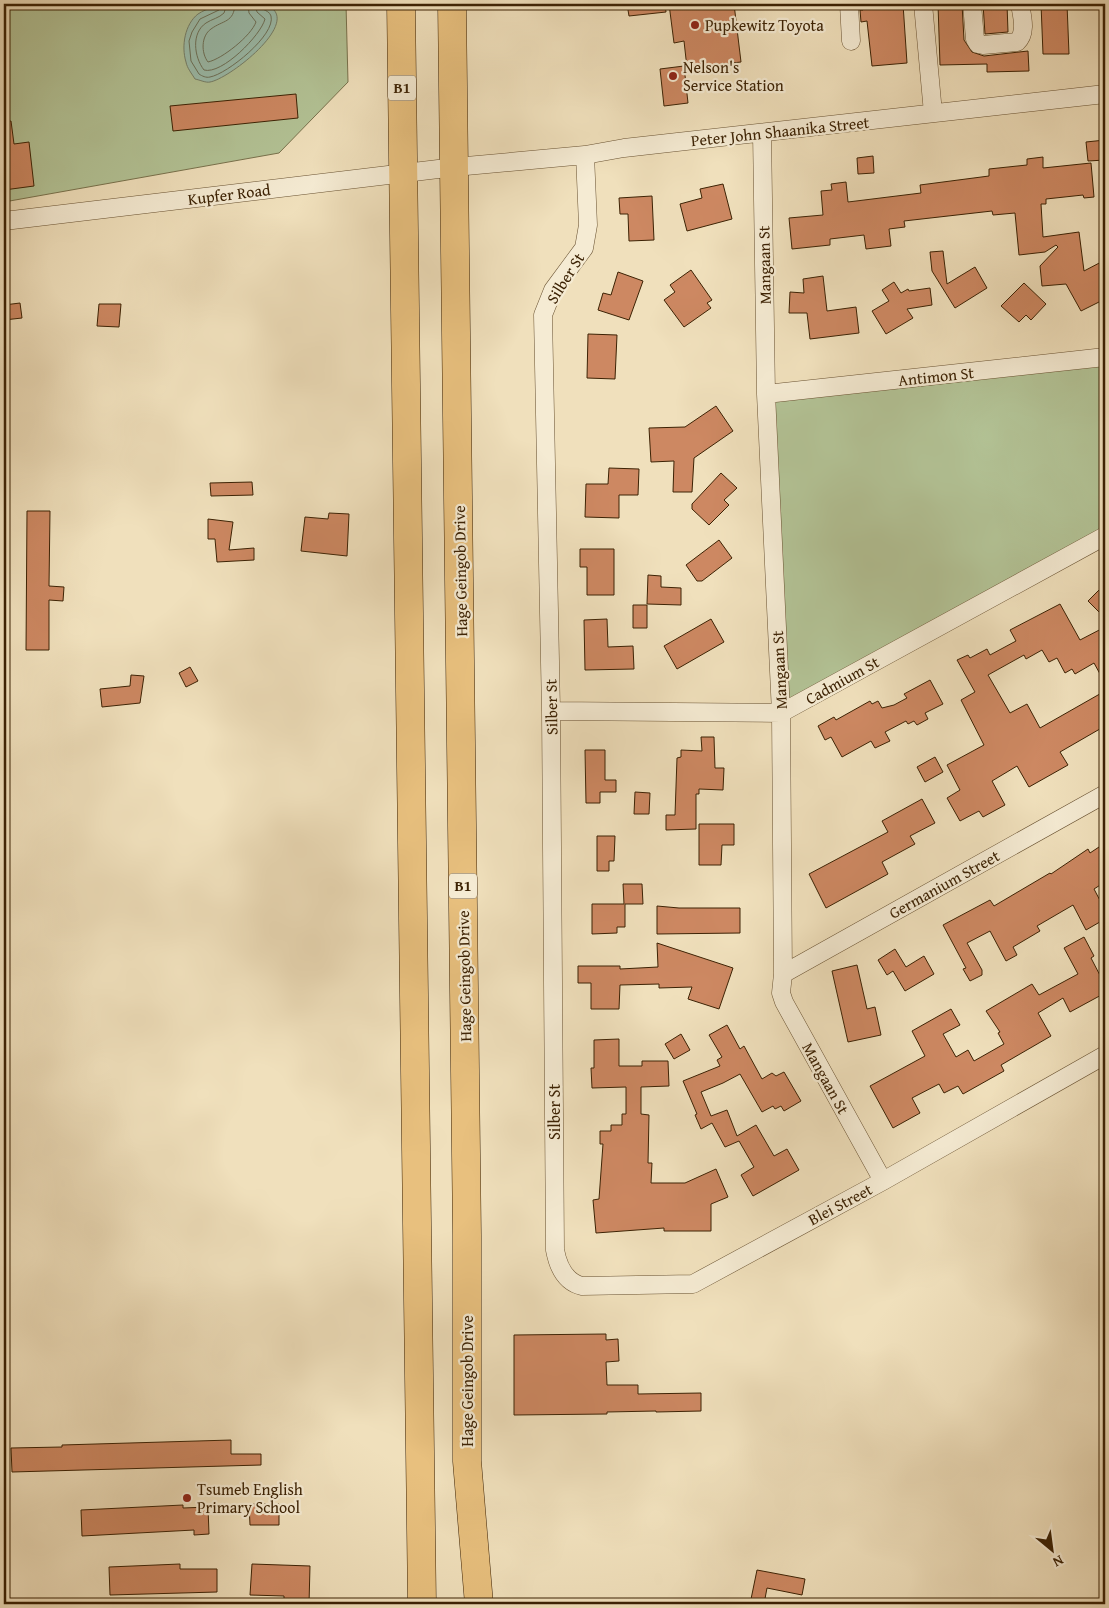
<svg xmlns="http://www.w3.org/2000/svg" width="1109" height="1608" viewBox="0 0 1109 1608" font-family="'Gentium Book Plus',serif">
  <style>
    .green { fill: #b3c396; stroke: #78724d }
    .water { fill: #9bbdac; stroke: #757f69 }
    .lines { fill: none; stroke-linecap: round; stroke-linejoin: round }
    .shore { stroke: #6c7058; stroke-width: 1 }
    .building { fill: #cd8862; stroke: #3c2204 }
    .minor-casing { stroke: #695232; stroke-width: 19 }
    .trunk-casing { stroke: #3c2204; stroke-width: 29 }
    .minor { stroke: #f5ebd3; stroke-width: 18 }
    .trunk { stroke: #e8c07e; stroke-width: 28 }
    .poi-dot { fill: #8f2418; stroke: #f5ebd3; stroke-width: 2 }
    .labels { text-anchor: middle; stroke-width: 4.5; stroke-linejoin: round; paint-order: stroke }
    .shield { fill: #f5ebd3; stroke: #745e42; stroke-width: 1 }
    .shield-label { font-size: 15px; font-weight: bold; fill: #3c2204 }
    .poi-label { font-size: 16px; fill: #3c2204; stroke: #f5ebd3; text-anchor: start }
    .street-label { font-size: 16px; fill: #3c2204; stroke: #f5ebd3 }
  </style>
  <rect width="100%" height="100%" fill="#f0e0bc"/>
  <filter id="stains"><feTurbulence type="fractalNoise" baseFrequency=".004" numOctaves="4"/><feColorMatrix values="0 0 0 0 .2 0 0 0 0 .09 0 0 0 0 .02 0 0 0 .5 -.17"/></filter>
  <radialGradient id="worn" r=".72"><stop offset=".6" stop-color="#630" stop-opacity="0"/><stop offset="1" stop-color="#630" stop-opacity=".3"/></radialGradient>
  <path class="green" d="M4 4H346L348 82 279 153 4 202Z
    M1105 357V536L781 713 766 394Z"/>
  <path class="water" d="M228 4C239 4 266 1 274 10 292 30 228 79 210 82 206 83 200 80 195 79 192 74 187 68 186 62 181 46 185 24 198 14 207 8 218 6 228 4Z"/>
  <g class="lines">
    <path class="shore" d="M221 4 219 10 200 19 192 32 189 41 191 61 199 74C202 76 206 78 210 77 227 74 276 35 271 16 270 12 266 11 263 9L262 4
      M227 4 224 13C219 18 212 19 206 23 191 33 194 57 204 70 222 75 261 35 265 19L257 12 255 4
      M235 4C234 23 223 20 211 29 201 36 201 53 208 62 222 59 251 36 256 22L249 13 248 4"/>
  </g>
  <path class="building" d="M627 4H665L666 12 629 16Z
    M669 4H734L741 62 687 68 684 41 674 43Z
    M862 4H903L907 63 872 66 867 21 861 22 860 10H863Z
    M938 4H962L964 40 972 52 984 56 1028 51 1029 71 987 72V64L940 65Z
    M983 4H1007L1008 32 985 34Z
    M1041 4H1067L1069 54H1043Z
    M684 66 688 103 664 106 660 69Z
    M296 94 298 118 173 131 170 106Z
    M11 121 14 144 29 142 34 186 4 190V122Z
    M1105 140V160L1088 161 1086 142Z
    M873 156 874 173 858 174 857 158Z
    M1043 157V168L1091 163 1094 197 1084 198 1083 195 1046 199V204H1041L1043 237 1079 232 1084 271 1105 260V299L1081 311 1066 284 1042 286 1040 266 1058 247 1056 245 1045 252 1019 255 1015 213 993 215 992 211 904 221 905 227 889 229 891 246 866 249 864 235 830 239V245L792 249 789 218 823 215 821 191 832 190 831 184 846 182 848 202 921 193 920 185 989 176V169L1027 165V159Z
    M723 184 732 219 687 231 680 204 702 198 700 189Z
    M652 196 654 240 629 241 628 214H620L619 198Z
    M943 251 947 284 975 267 987 288 955 308 932 271 930 252Z
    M691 270 712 300 707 303 711 308 684 327 664 300 675 292 670 285Z
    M618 272 643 281 629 320 598 310 603 293 611 295Z
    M823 276 827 311 856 307 859 333 810 339 807 313H789L790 292 804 293 803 279Z
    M894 282 901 293 908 289 909 291 930 288 932 305 907 309 913 318 886 334 872 311 889 301 882 290Z
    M1024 283 1046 304 1031 320 1026 315 1019 322 1001 306Z
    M20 303 22 318 4 320V305Z
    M99 304H121L119 327 97 326Z
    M588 334 617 335 615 379 587 378Z
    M716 406 733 431 694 458 692 492H673L674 461 651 462 649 428 685 427Z
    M609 468 639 469 638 495H619V518L585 517 586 484H608Z
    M721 473 737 488 724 500 729 505 709 525 692 509V504Z
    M252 482 253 495 211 496 210 483Z
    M27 511H50L49 586 64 587 63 601 49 600V650H26Z
    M329 513 349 514 347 556 301 551 305 517 328 519Z
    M208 519 233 522 229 550 254 548V560L217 562 215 539H208Z
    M719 540 732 558 702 581H697L686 565Z
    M580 549H614V595H587V567H580Z
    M648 575 661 576V587L681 588V605L647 604Z
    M1105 584V618L1088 601Z
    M1060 604 1080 640 1105 627V683L1094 663 1075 674 1072 669 1065 673 1057 658 1049 662 1042 650 1026 659 1024 655 988 675 1010 713 1027 704 1040 728 1105 691V726L1060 752 1068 765 1029 787 1017 766 992 781 1005 805 983 817 979 811 960 821 947 798 960 790 947 765 984 745 961 700 975 692 957 660 968 655 970 658 987 649 990 655 1016 641 1010 630Z
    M633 605H647V628H633Z
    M607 619 608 647 633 646 634 669 585 670 584 620Z
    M711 619 724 642 677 669 664 646Z
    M190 667 198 681 186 687 179 673Z
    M131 675 144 676 140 703 102 707 100 689 130 686Z
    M930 680 943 704 925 713 928 719 917 725 914 721 908 724 906 721 885 732 890 741 875 748 871 741 842 757 831 737 825 740 818 726 834 717 836 720 870 701 872 704 878 701 882 708 894 705 907 698 904 694Z
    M701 737H714L715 768H724L723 790 699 789V794H696V829L666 830V815H675L677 758 681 757V750L702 751Z
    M585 750H605V780H616V792H600V803H586Z
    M935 757 943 772 925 782 917 767Z
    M635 792 650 793 649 814H634Z
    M922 799 935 823 910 836 915 844 882 862 888 874 826 908 809 874 888 832 882 821Z
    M699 824H734V845H722L721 865H699Z
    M597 836H615L614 861H609V871H597Z
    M1105 843V882L1094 889 1105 910V919L1086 930 1073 905 1037 926 1040 931 1013 947 1017 955 1006 961 990 931 967 943 982 970V975L970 981 963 969 966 968 943 925 990 900 994 906 1050 873 1051 874 1088 849 1090 853Z
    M623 884H642L643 904H625V927H617V933L592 934V904H624Z
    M657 906 679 908H740V933L657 934Z
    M1084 937 1094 956 1091 958 1105 985V993L1070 1012 1063 998 1038 1013 1051 1036 1001 1065 1004 1071 963 1094 958 1086 944 1093 939 1084 912 1098 920 1113 893 1128 870 1086 925 1056 912 1031 951 1009 960 1025 943 1034 956 1057 968 1050 974 1061 1004 1044 998 1033 1000 1032 986 1011 1032 984 1039 995 1078 974 1064 948Z
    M657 943 733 968 719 1009 688 999 692 987 659 988V984L620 985 619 1009H591V983H578V966H620V969L658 967Z
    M895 949 906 967 924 956 934 974 905 991 893 971 887 975 878 960Z
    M857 965 867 1009 875 1007 881 1035 848 1042 832 971Z
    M727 1025 740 1049 744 1046 762 1079 772 1073 776 1076 784 1072 801 1101 784 1111 781 1106 775 1109 773 1106 762 1112 740 1074 723 1083 701 1092 711 1116 727 1110 737 1136 756 1125 774 1156 787 1149 799 1170 753 1196 741 1175 754 1167 739 1141 725 1147 712 1123 701 1129 695 1115 697 1114 683 1081 720 1066 717 1060 722 1057 709 1035Z
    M681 1034 690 1050 674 1059 665 1044Z
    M619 1039V1066H642V1061H668L669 1086 641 1087V1114L649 1115 648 1163H652L651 1183H685L716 1169 728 1197 711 1204V1231H664V1228L596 1233 593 1200 599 1199 603 1144H600V1131H611V1125H622V1114H626V1087L592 1088 591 1068H594V1040Z
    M606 1334V1340L618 1339 619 1361 606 1362 607 1385H638V1394L701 1393V1411L656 1412V1411L607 1412V1414L514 1415V1335Z
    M231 1440V1454H261V1465L12 1472 11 1448 62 1447V1445Z
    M249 1504H279V1525H250Z
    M183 1505V1508L208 1507 209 1534 194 1535V1530L82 1536 81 1510Z
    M180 1564V1569H217V1592L110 1595 109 1567Z
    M252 1564 310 1566 309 1604H284V1596L250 1595Z
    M757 1570 805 1579 802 1595 767 1588 764 1604H750Z"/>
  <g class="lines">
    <defs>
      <path id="minor" d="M849 4 851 41
        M923 4 933 113
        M972 4 975 39 978 44 983 45 1017 42C1027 33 1022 16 1020 4
        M762 133 766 394 781 713 783 974 781 993 784 1002 883 1181
        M585 155 588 225 584 248 553 290 543 315 551 711 555 1250C558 1266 565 1282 582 1286L693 1284 883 1181 1105 1055
        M4 221 455 167 585 155 624 148 1105 94
        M766 394 1105 357
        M551 711 781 713 1105 536
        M783 974 1105 794"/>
      <path id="trunk" d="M401 4 422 1604
        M452 4 467 1235V1461L479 1604"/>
    </defs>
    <use href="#minor" class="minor-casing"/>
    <use href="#trunk" class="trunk-casing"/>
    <use href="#minor" class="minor"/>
    <use href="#trunk" class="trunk"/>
  </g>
  <g class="poi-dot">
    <circle cx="695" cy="25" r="5"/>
    <circle cx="673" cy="76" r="5"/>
    <circle cx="187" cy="1498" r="5"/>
  </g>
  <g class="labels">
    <g class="shield">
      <rect x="388" y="75.5" width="28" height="25" rx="4"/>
      <rect x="449" y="873.5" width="28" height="25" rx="4"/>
    </g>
    <g class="shield-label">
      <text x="402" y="93">B1</text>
      <text x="463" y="891">B1</text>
    </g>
    <g class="poi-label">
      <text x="705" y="31">Pupkewitz Toyota</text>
      <text x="683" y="73">Nelson's<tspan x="683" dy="18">Service Station</tspan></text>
      <text x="197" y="1495">Tsumeb English<tspan x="197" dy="18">Primary School</tspan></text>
    </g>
    <g class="street-label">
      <text transform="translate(780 131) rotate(-6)" y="6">Peter John Shaanika Street</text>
      <text transform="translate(229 194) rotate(-7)" y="6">Kupfer Road</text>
      <text transform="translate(764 265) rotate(-91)" y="6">Mangaan St</text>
      <text transform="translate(565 278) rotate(-58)" y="6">Silber St</text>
      <text transform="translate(936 376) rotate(-6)" y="6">Antimon St</text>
      <text transform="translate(460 571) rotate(-91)" y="6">Hage Geingob Drive</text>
      <text transform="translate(779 670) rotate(-93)" y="6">Mangaan St</text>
      <text transform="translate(842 680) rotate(-29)" y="6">Cadmium St</text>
      <text transform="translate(551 707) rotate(-91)" y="6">Silber St</text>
      <text transform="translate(944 884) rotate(-29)" y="6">Germanium Street</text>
      <text transform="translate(464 976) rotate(-91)" y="6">Hage Geingob Drive</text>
      <text transform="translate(826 1078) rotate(61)" y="6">Mangaan St</text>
      <text transform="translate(554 1112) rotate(-90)" y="6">Silber St</text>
      <text transform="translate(840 1204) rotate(-28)" y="6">Blei Street</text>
      <text transform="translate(467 1381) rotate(-90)" y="6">Hage Geingob Drive</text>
    </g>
  </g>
  <rect width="1109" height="1608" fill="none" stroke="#f0e0bc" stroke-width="20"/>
  <rect x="5" y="5" width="1099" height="1598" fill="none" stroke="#3c2204" stroke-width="2.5"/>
  <rect x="10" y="10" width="1089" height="1588" fill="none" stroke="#3c2204"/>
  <g transform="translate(1052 1550) rotate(151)" stroke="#f5ebd3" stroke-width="4" paint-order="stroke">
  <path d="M0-4L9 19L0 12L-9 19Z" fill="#3c2204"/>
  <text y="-8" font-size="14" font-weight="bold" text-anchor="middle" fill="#3c2204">N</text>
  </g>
  <rect width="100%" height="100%" filter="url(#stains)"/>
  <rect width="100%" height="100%" fill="url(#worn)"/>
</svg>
